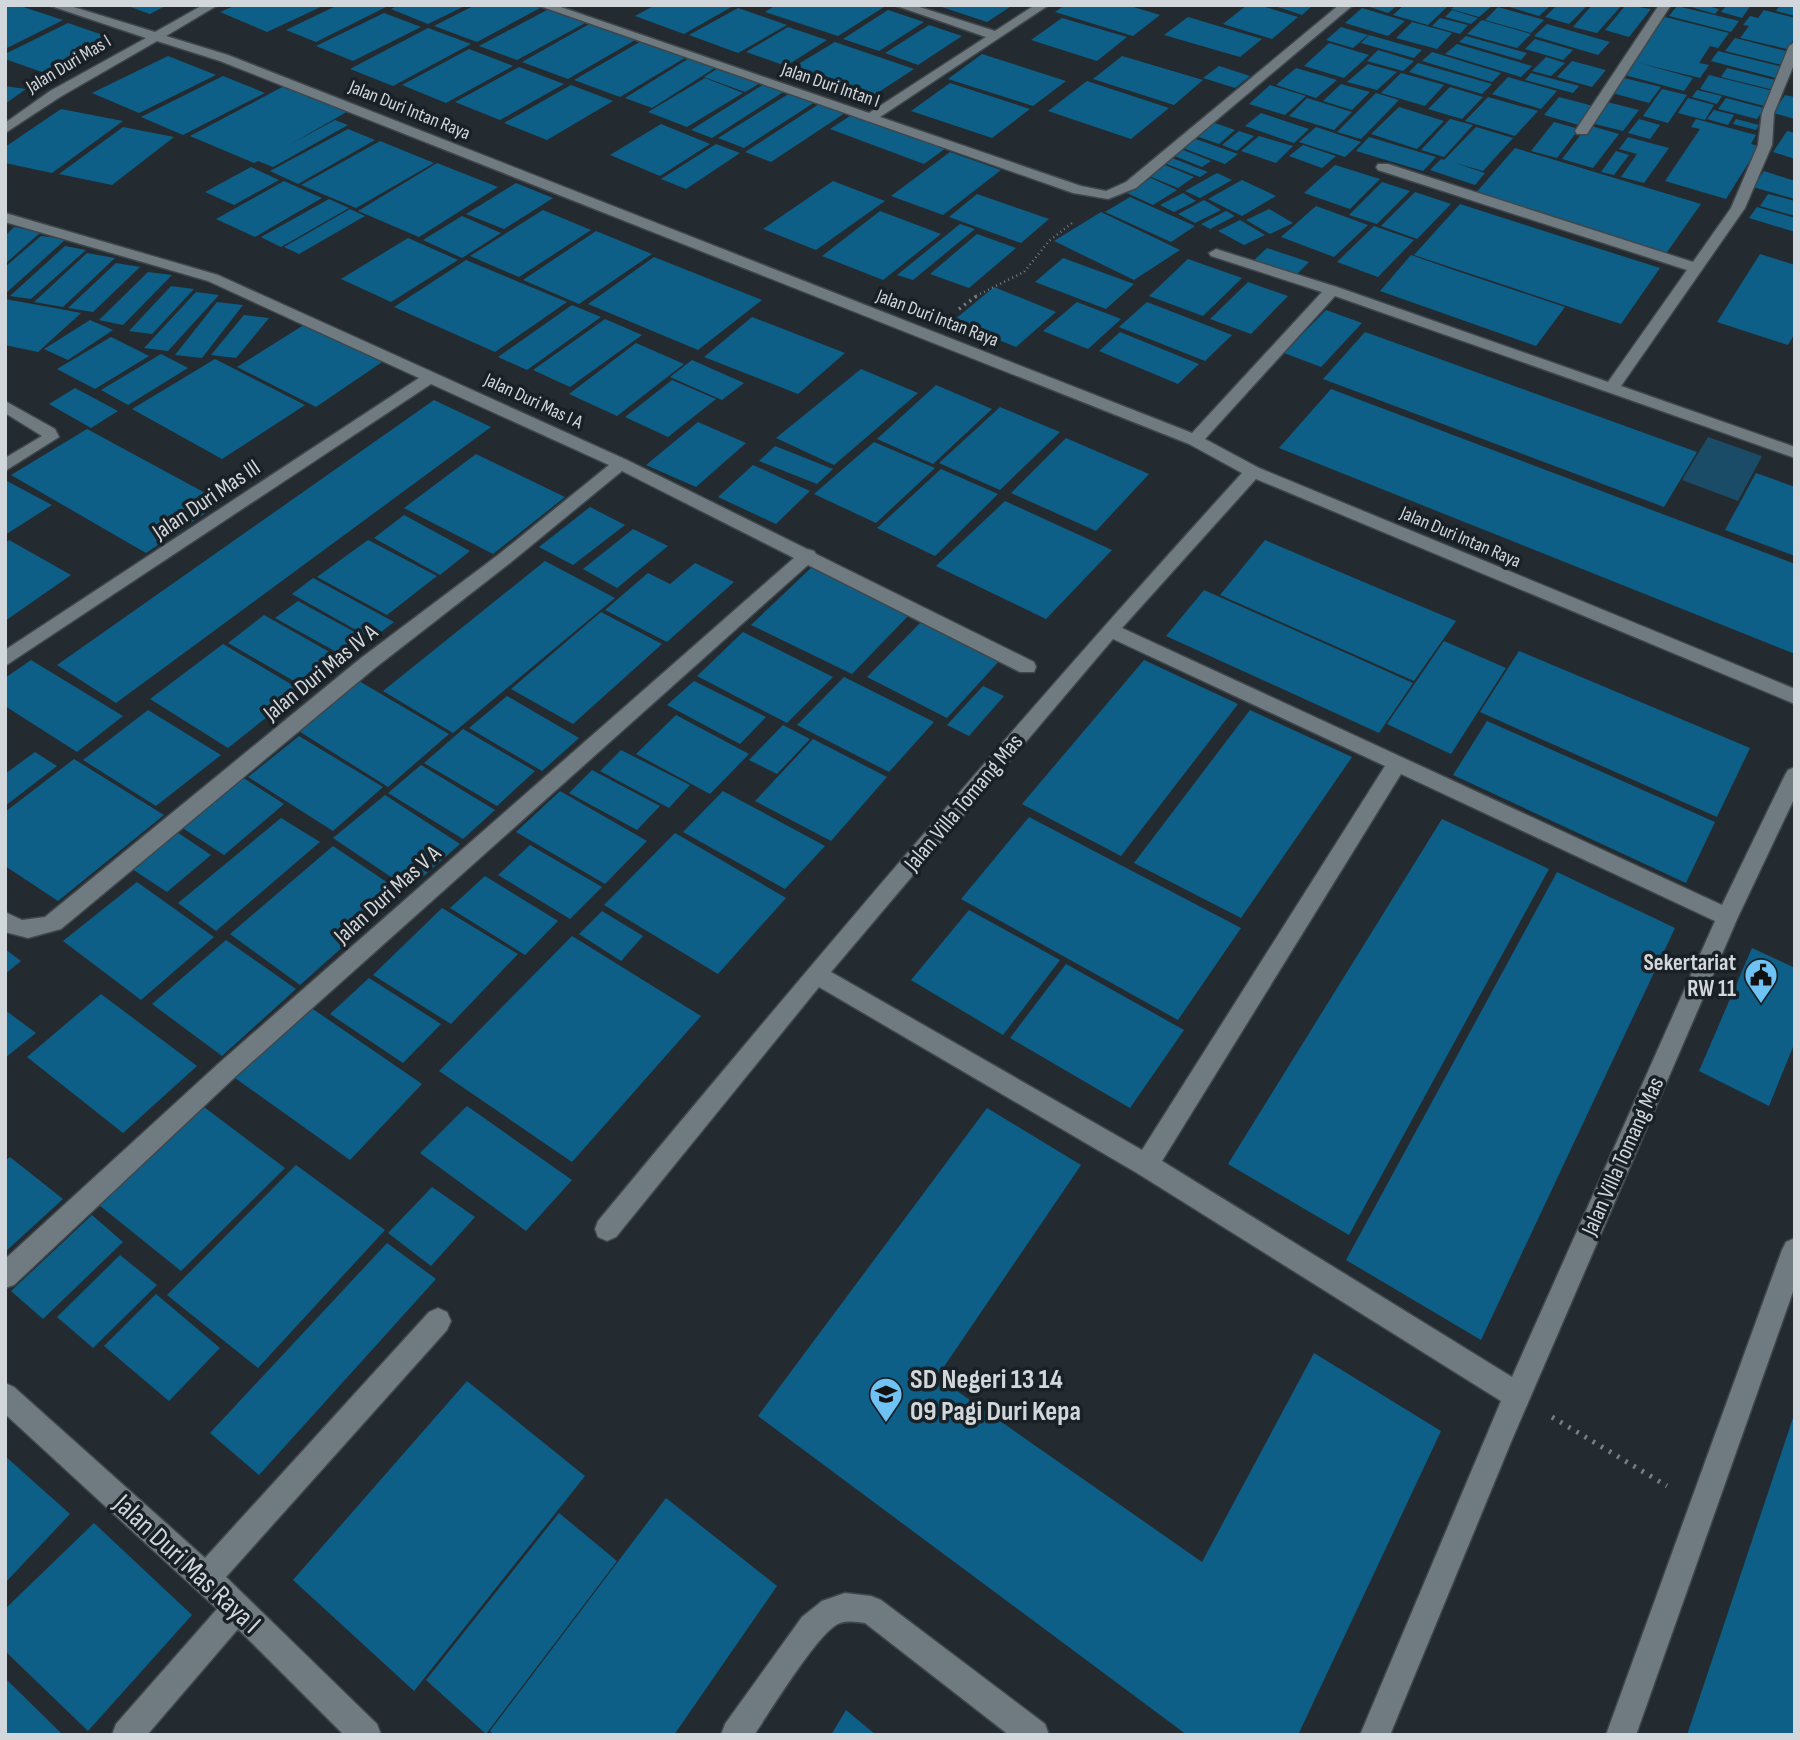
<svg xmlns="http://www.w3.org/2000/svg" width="1800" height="1740" viewBox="0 0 1800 1740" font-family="'Sofia Sans Condensed',sans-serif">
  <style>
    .green { fill: #1b4c67 }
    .building { fill: #0d5f87 }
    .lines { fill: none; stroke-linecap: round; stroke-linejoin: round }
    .minor-casing { stroke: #3f474b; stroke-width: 3 }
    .path-far2 { stroke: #787f84; stroke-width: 2.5; stroke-dasharray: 1 3.5; stroke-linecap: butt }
    .path-far1 { stroke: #787f84; stroke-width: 3.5; stroke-dasharray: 2 4.5; stroke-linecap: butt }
    .path { stroke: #787f84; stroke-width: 5; stroke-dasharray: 2.5 7; stroke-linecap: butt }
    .minor { fill: #707a81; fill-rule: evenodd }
    .labels { text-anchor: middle; stroke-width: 7; stroke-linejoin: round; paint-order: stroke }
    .far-street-label { font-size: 19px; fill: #d2d7db; stroke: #192127 }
    .street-label { font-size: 23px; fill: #d2d7db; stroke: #192127 }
    .poi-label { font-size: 23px; font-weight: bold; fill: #d2d7db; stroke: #192127; text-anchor: end }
    .near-poi-label { font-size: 28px; font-weight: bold; fill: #d2d7db; stroke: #192127; text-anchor: start }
    .near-street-label { font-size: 28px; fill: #d2d7db; stroke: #192127 }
  </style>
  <rect width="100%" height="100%" fill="#232b31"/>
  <path class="green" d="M1708 437 1762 456 1738 501 1682 480Z"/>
  <path class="building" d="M5 5H17L63 20 5 49Z
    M125 5H167L150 14Z
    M236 5H325L267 32 220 12Z
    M338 5H390L316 42 286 30Z
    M399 5H467L428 24 391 9Z
    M475 5H532L540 8 477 42 434 26Z
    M655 5H735L684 34 635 16Z
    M776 5H878L884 7 838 36 765 12Z
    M936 5H1013L987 22Z
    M1065 5H1127L1160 15 1133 36 1055 12Z
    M1247 5H1259L1298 17 1272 39 1223 24Z
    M1272 5H1313L1302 15Z
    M1364 5H1398L1388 13Z
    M1404 5H1449L1428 25 1393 15Z
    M1456 5H1493L1479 17 1451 9Z
    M1503 5H1551L1539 16Z
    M1557 5H1588L1569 24 1545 17Z
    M1592 5H1622L1597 33 1573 27Z
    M1626 5 1651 9 1629 37 1605 30Z
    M1684 5H1704L1719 9 1715 14Z
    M1727 5H1751L1742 18 1721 12Z
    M1780 5 1795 7V16L1776 11Z
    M1677 6 1739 21 1731 32 1669 16Z
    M1498 7 1544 20 1531 33 1485 20Z
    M738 8 787 25 738 53 689 35Z
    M1362 8 1405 21 1388 36 1345 23Z
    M549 9 587 22 517 60 479 46Z
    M888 10 924 22 879 51 843 39Z
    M1452 10 1478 18 1471 24 1445 17Z
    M1764 10 1795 18 1794 39 1787 49 1740 38 1749 26 1743 25 1750 16 1758 18Z
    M384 13 421 27 353 61 316 46Z
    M1188 17 1262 39 1240 57 1164 35Z
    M1665 17 1729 33 1718 48 1710 46 1699 63 1709 65 1700 78 1639 63 1693 78 1684 91 1621 74Z
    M1062 18 1127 37 1097 61 1031 40Z
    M1440 18 1468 25 1460 34 1432 26Z
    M1482 20 1531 34 1517 48 1467 34Z
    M1412 22 1452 33 1437 49 1396 38Z
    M68 23 109 37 42 72 5 59V54Z
    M591 23 637 39 568 79 522 62Z
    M1547 24 1610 42 1598 55 1534 36Z
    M929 25 962 36 918 65 885 53Z
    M788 27 827 40 786 66 746 52Z
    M1341 27 1368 35 1353 48 1326 40Z
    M428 28 471 44 393 86 350 69Z
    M1369 35 1422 50 1414 58 1361 43Z
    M1466 36 1527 53 1521 60 1459 42Z
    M1735 38 1790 52 1782 65 1725 51Z
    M1535 39 1573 50 1563 60 1525 49Z
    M643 40 688 56 620 97 574 80Z
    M835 42 914 69 865 101 785 72Z
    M1329 43 1369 55 1344 78 1304 66Z
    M1457 44 1532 66 1521 77 1445 54Z
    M469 49 513 66 446 103 402 85Z
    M1378 50 1414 61 1403 71 1367 61Z
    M1718 51 1783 67 1776 78 1711 61Z
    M1432 52 1501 73 1492 82 1422 61Z
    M982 54 1066 81 1033 106 948 79Z
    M168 56 216 75 139 113 92 93Z
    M1122 56 1203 80 1174 105 1093 79Z
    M691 57 718 66 652 108 625 98Z
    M1546 57 1565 63 1551 76 1532 71Z
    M1572 61 1606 70 1592 87 1557 77Z
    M1418 63 1492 84 1482 94 1409 72Z
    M1368 64 1397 72 1377 90 1347 82Z
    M1219 66 1250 76 1235 88 1203 78Z
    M519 67 564 84 500 120 455 102Z
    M720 67 762 82 745 92 704 77Z
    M1296 68 1337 80 1316 98 1276 85Z
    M1727 68 1779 81 1774 90 1721 77Z
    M1401 73 1444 85 1425 106 1381 93Z
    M1531 73 1579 86 1573 93 1525 80Z
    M1709 75 1773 91 1764 106 1700 89Z
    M223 76 265 93 183 135 141 117Z
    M1508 77 1557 91 1541 109 1492 94Z
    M705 78 743 93 687 127 648 112Z
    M1624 78 1661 87 1649 103 1612 93Z
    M1087 81 1169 108 1131 139 1048 111Z
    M950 83 1030 109 992 138 911 111Z
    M764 84 785 91 712 138 691 130Z
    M1341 84 1370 92 1352 110 1323 101Z
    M286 85 350 110 289 145 335 120 348 125 273 167 258 161 254 163 190 136Z
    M571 85 613 101 547 140 504 123Z
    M1270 85 1306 96 1285 115 1249 104Z
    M5 86 26 89 5 104Z
    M1450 87 1483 97 1462 119 1428 109Z
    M1662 89 1687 95 1668 123 1643 116Z
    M1697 90 1722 96 1717 104 1692 97Z
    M790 93 815 102 744 148 718 138Z
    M1376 93 1399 100 1361 139 1337 132Z
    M1785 95 1795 97V119L1773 113Z
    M1488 97 1538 111 1515 136 1465 121Z
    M1559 97 1597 107 1582 126 1544 115Z
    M1307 98 1352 112 1334 130 1289 116Z
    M1688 98 1714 105 1705 120 1678 113Z
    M1726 98 1764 108 1757 119 1718 109Z
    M1607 102 1639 110 1623 131 1591 123Z
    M819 104 845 113 771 162 745 152Z
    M1399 107 1444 121 1417 149 1371 134Z
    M61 109 123 121 52 173 5 163V147Z
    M1714 110 1734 115 1728 125 1707 119Z
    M1261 113 1309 129 1294 143 1245 126Z
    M853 114 946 148 924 164 830 129Z
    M1450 119 1473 125 1444 157 1421 150Z
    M1639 119 1660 125 1650 139 1628 133Z
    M1696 119 1756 135 1751 144 1759 146 1726 199 1665 181 1700 129 1691 127Z
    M1736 119 1759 125 1756 130 1733 124Z
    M1209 121 1235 130 1219 144 1193 135Z
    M1554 122 1579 129 1557 158 1531 151Z
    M661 124 710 144 660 176 610 155Z
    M1588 125 1619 134 1593 168 1562 159Z
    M123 127 174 137 112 185 59 174Z
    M1316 127 1361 142 1345 157 1299 142Z
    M1476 127 1513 138 1483 171 1452 162 1485 173 1475 185 1430 170 1441 159 1444 160Z
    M348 129 375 140 298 184 270 171Z
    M1239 131 1254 136 1237 151 1222 145Z
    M1787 131 1795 133V159L1773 152Z
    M1259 136 1293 146 1276 163 1241 151Z
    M1369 137 1436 157 1423 171 1356 151Z
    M1628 137 1669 148 1644 183 1621 177 1637 154 1619 149Z
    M1193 138 1238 154 1225 164 1180 147Z
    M380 141 434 163 356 208 301 185Z
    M716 144 740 153 686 189 661 179Z
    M1303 145 1336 156 1322 168 1289 156Z
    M1515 148 1701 204 1665 255 1474 195Z
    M1181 149 1211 161 1202 167 1172 155Z
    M1616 151 1629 155 1614 175 1601 172Z
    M950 152 1001 170 943 215 891 196Z
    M1172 158 1208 172 1200 177 1164 163Z
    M437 163 498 187 419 237 358 211Z
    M1165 165 1194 177 1178 188 1149 176Z
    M1335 165 1380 179 1350 209 1304 193Z
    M251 167 279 180 234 205 205 192Z
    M1764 171 1795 181V199L1753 187Z
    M1217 173 1232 180 1200 198 1185 191Z
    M1151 178 1177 190 1153 205 1127 193Z
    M1242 180 1276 196 1242 216 1208 199Z
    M284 181 322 198 255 237 216 219Z
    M833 181 885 201 816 250 763 229Z
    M1382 182 1410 191 1377 224 1349 215Z
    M516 183 553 198 504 229 466 214Z
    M1415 192 1451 204 1417 239 1381 226Z
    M1183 193 1196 201 1174 212 1160 205Z
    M977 194 1049 219 1021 243 949 217Z
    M1768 194 1795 201V216L1760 206Z
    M1130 197 1195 226 1171 242 1105 212Z
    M329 199 349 208 281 247 261 237Z
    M1204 200 1221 210 1195 223 1178 214Z
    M1460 204 1578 242 1660 268 1621 324 1414 255Z
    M1316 206 1368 225 1334 257 1281 237Z
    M1757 207 1795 218V232L1749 218Z
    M350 209 365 216 299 254 284 247Z
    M1269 209 1293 223 1270 234 1246 220Z
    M543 210 591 230 519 277 470 256Z
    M880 211 941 234 883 280 822 256Z
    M1226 211 1235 216 1210 229 1201 224Z
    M1101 212 1180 250 1134 280 1054 241Z
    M462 216 501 233 462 258 423 240Z
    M1240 220 1265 235 1244 245 1218 231Z
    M960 224 975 229 913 280 897 275Z
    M1374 226 1414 240 1378 277 1337 262Z
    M14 227 41 232 5 264V236Z
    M596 231 652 254 579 304 523 280Z
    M977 234 1016 248 969 288 930 274Z
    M41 236 66 239 5 294V267Z
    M408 238 458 260 391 302 341 279Z
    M65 246 86 250 31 299 10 296Z
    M1267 248 1309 262 1294 277 1252 262Z
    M87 253 115 258 63 307 34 302Z
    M1760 254 1795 265V333L1788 345 1717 322Z
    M1411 255 1451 269 1565 307 1536 346 1380 291Z
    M654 257 762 300 698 350 588 304Z
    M1063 258 1134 284 1106 309 1035 282Z
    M1188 259 1242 278 1203 316 1149 296Z
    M466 260 567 302 495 352 394 307Z
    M116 263 140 267 93 312 68 308Z
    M148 272 172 275 123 325 99 320Z
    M1248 282 1288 296 1251 334 1210 319Z
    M171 286 194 289 152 334 129 331Z
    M994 287 1056 312 1016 347 953 321Z
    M196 292 219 295 168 351 144 348Z
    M5 299 60 309 81 313 38 352 5 345Z
    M217 302 243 305 202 358 175 355Z
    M1077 302 1121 319 1088 349 1043 331Z
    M1147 302 1232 335 1205 361 1119 327Z
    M572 305 601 317 527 370 498 357Z
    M1326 310 1362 323 1321 367 1284 353Z
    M244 315 269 318 236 358 211 355Z
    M752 317 845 353 798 394 704 357Z
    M605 319 642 335 570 387 533 370Z
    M90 320 113 330 68 360 44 349Z
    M307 323 385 360 316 407 237 367Z
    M1120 332 1199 364 1178 384 1099 351Z
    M1365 332 1415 350 1697 452 1664 507 1323 379Z
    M111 337 149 356 95 389 57 369Z
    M636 343 684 364 617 416 569 394Z
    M161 354 188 368 128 405 101 390Z
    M215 359 305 405 222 459 132 409Z
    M692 360 744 383 722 400 670 377Z
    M861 369 918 393 834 465 776 438Z
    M672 380 716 399 668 437 625 417Z
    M936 385 992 409 933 464 877 439Z
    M75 388 118 411 91 428 49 404Z
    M1331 389 1795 564V654L1279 448Z
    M434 400 491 427 116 703 57 665Z
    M1000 407 1060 432 1000 490 939 463Z
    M698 422 746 443 696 487 646 465Z
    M87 429 222 502 146 553 11 475Z
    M1066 438 1149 474 1096 531 1011 493Z
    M874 442 935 468 876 523 814 494Z
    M775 446 833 469 817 484 759 461Z
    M476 454 565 497 493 554 404 508Z
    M753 465 810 491 776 524 718 497Z
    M941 469 998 494 935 556 877 528Z
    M1756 473 1795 487V556L1725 530Z
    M5 480 52 505 5 535Z
    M1005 501 1112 550 1046 619 936 566Z
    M590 507 625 525 573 565 539 547Z
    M404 515 470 551 440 575 374 538Z
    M633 529 668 546 617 588 583 569Z
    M9 540 71 575 5 621V543Z
    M368 540 437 576 387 615 317 577Z
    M1265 540 1340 572 1456 621 1414 681 1220 595Z
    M545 561 615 598 453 733 383 691Z
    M695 563 734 582 667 642 605 610 648 573 670 584Z
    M812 567 911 613 852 674 751 625Z
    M313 578 394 622 372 639 292 594Z
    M1204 590 1355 657 1413 683 1379 733 1166 636Z
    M298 601 362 636 340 654 275 618Z
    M601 612 662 644 573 724 511 689Z
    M264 615 342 659 306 688 228 643Z
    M922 621 1001 659 947 718 867 677Z
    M743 632 833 677 787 723 697 676Z
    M1444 641 1506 668 1451 754 1387 724Z
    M223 644 301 690 228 748 150 699Z
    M1519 651 1750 748 1717 817 1480 712Z
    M31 660 123 716 77 752 5 706V678Z
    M1144 660 1238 704 1121 856 1022 804Z
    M844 677 934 722 889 772 797 725Z
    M359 681 449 734 388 787 297 730Z
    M694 681 766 717 740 744 667 705Z
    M983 686 1004 696 969 736 947 725Z
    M507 696 579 738 542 771 469 728Z
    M148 710 221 755 156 806 83 760Z
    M1250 710 1352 757 1241 918 1134 863Z
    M676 715 749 754 710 794 636 754Z
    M1487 721 1715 822 1686 883 1453 775Z
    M783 725 810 739 777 774 749 760Z
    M463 729 535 771 497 806 424 763Z
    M299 736 383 787 333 831 248 777Z
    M813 739 887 777 831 841 755 801Z
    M621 750 690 785 669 808 600 771Z
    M35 752 57 766 5 806V774Z
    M74 759 164 815 58 901 5 866V812Z
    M421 765 495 810 463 839 388 793Z
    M592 770 660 806 637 830 569 793Z
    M242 777 284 804 224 855 181 827Z
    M560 791 647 841 605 884 516 832Z
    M723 791 825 846 785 889 683 832Z
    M385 795 460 844 409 889 333 838Z
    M1029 817 1241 928 1178 1020 961 899Z
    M281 818 320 842 216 931 178 903Z
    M1442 819 1549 869 1349 1235 1228 1164Z
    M174 830 211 855 167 892 129 867Z
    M675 833 786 898 718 974 604 905Z
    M530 845 602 887 570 919 498 875Z
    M333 846 403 893 300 985 230 934Z
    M1557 872 1675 928 1481 1340 1346 1260Z
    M485 876 558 921 525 955 450 908Z
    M137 882 214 937 141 1000 63 941Z
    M442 908 518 954 451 1024 373 975Z
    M969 910 1060 960 1003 1035 911 980Z
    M602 911 643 936 621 961 579 934Z
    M572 936 701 1016 572 1162 439 1071Z
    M226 940 296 989 222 1056 152 1004Z
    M1752 948 1795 968V1042L1769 1106 1699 1071Z
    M5 949 21 961 5 974Z
    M1066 964 1184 1030 1130 1108 1010 1038Z
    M369 978 441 1024 403 1063 330 1014Z
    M101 994 197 1066 123 1133 27 1057Z
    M310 1007 422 1084 350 1160 235 1078Z
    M5 1010 36 1033 5 1058Z
    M467 1106 572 1180 526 1231 420 1153Z
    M204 1107 285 1168 181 1271 99 1205Z
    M987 1108 1081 1165 937 1377 1202 1562 1314 1353 1441 1431 1298 1735H1187L758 1416Z
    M10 1157 63 1199 5 1252V1161Z
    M296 1165 385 1230 258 1368 167 1295Z
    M432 1187 475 1217 431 1266 388 1233Z
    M92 1215 123 1242 43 1319 11 1291Z
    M387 1243 436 1279 259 1475 210 1433Z
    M120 1255 157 1285 93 1348 57 1317Z
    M156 1294 220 1348 169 1401 104 1346Z
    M467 1381 585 1476 414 1691 293 1580Z
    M1795 1415V1735H1687L1794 1415Z
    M5 1456 70 1514 5 1583Z
    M666 1498 777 1586 674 1735H494L490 1731Z
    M559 1513 617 1561 486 1734 426 1680Z
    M94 1523 192 1615 88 1731 5 1651V1609Z
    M5 1678 63 1735H5Z
    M846 1710 876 1735H831Z"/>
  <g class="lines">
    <defs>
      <path id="minor" d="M48 5H67L155 32 203 5H218L166 36 228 55 1192 433 1322 292 1211 256 1209 253 1216 249 1337 287 1608 382 1687 270 1378 170 1376 167 1378 164H1388L1693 262 1731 208 1758 145 1762 113 1789 46 1795 42V62L1774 113 1772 145 1745 208 1621 386 1795 447V458L1335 296 1205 439 1259 468 1795 689V704L1256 479 1122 628 1722 905 1785 775 1788 770 1795 767V797L1738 917 1514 1435 1390 1735H1360L1501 1401 1137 1173 819 987 616 1237 607 1241 598 1237 595 1229 598 1221C808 967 1021 716 1242 473L1189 444 220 61 157 41 60 97 5 133V123L50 91 146 38ZM1113 639 1385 766 1142 1150 831 972ZM1401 774 1715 921 1512 1377 1162 1161Z
        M537 5H555L869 113 986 37 894 5H913L995 31 1035 5H1049L880 117 1081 186 1106 191 1126 182 1339 5H1353L1136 188 1108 199 1073 193Z
        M1659 5H1671L1587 134H1577L1575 131Z
        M5 213 218 275 627 460 807 549 814 551 816 554 1034 662 1036 667 1034 672H1020L808 565 234 1078 14 1285 5 1288V1259L218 1064 794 558 622 471 510 563 375 668 61 929 28 938 5 932V912L22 920 45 917 361 658 498 555 609 465 431 384 5 666V650L419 378 208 281 5 222Z
        M5 401 55 429 59 437 5 471V458L42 436 5 413Z
        M1795 1238V1286L1636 1735H1606L1782 1250 1786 1242Z
        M438 1308 447 1312 451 1321 447 1330 226 1577 377 1724 381 1735H344L238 1629 147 1735H112L116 1724 217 1609 5 1414V1383L14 1387 205 1558 429 1312Z
        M845 1593 871 1596 881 1600 1045 1724 1049 1735H1009L865 1623C857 1622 846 1620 838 1624 817 1634 770 1712 754 1735H721L725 1724 802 1617 822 1601Z"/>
    </defs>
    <use href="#minor" class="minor-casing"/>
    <path class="path-far2" d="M976 296 1024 272 1049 241 1072 223"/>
    <path class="path-far1" d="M959 309 978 295"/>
    <path class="path" d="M1552 1417 1667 1486"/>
    <use href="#minor" class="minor"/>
  </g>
  <defs>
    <symbol id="civic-pin" viewBox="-11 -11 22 30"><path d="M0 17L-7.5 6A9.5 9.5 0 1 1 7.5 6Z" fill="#6fc2f4" stroke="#192127"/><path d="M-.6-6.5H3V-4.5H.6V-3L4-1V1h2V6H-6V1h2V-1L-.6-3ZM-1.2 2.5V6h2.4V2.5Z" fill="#111"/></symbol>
    <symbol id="school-pin" viewBox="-11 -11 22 30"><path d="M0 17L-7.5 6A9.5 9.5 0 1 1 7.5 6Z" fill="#6fc2f4" stroke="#192127"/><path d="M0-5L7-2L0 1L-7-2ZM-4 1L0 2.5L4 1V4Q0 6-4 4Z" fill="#111"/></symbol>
  </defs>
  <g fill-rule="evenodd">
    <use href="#civic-pin" x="1742" y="956" width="38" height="52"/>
    <use href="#school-pin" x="867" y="1375" width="38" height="52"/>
  </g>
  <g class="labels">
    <g class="far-street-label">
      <text transform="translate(68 63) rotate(-31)" y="7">Jalan Duri Mas I</text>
      <text transform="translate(831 84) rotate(19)" y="7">Jalan Duri Intan I</text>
      <text transform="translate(410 109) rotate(22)" y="7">Jalan Duri Intan Raya</text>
      <text transform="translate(938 317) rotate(21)" y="7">Jalan Duri Intan Raya</text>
      <text transform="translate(534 400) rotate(25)" y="7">Jalan Duri Mas I A</text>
      <text transform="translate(1461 536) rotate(23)" y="7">Jalan Duri Intan Raya</text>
    </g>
    <g class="street-label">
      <text transform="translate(206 499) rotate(-34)" y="8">Jalan Duri Mas III</text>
      <text transform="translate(320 672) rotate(-39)" y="8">Jalan Duri Mas IV A</text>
      <text transform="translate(963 802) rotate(-50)" y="8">Jalan Villa Tomang Mas</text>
      <text transform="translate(387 894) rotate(-42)" y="8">Jalan Duri Mas V A</text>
      <text transform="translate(1622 1156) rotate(-66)" y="8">Jalan Villa Tomang Mas</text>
    </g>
    <g class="poi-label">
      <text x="1736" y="970">Sekertariat<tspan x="1736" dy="26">RW 11</tspan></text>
    </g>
    <g class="near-poi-label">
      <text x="910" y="1388">SD Negeri 13 14<tspan x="910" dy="32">09 Pagi Duri Kepa</tspan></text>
    </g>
    <g class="near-street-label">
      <text transform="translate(188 1563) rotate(43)" y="10">Jalan Duri Mas Raya I</text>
    </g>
  </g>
  <rect width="1800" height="1740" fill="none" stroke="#d2d7db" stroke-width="14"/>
</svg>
